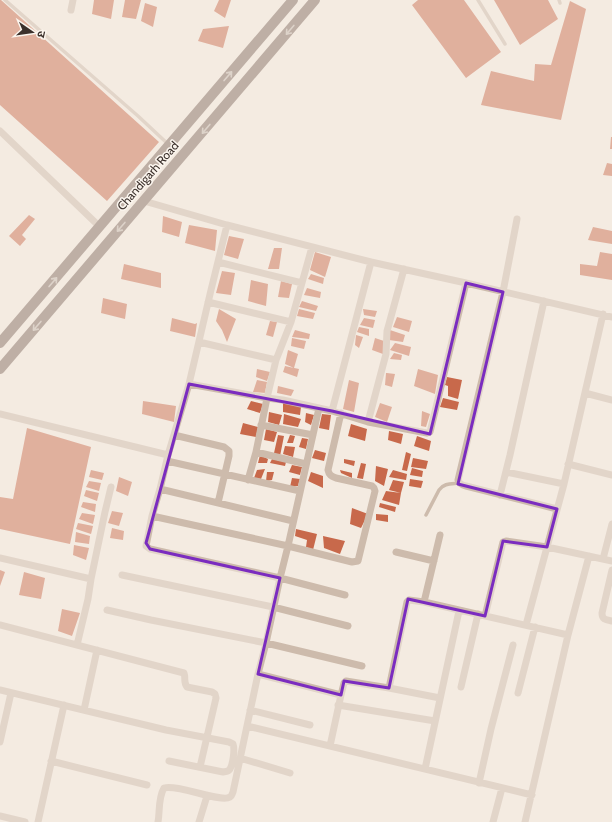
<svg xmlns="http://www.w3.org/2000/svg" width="612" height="822" viewBox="0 0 612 822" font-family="Cabin,'Noto Sans Devanagari',sans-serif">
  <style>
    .building { fill: #c8694b }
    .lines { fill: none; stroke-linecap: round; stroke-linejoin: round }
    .service { stroke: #cdbbac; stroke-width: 3.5 }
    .minor { stroke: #cdbbac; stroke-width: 7 }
    .primary { stroke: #7d675c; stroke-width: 10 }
    .oneway { stroke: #c2b5ac }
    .marked { fill: none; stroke: #7b2cbf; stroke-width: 3; stroke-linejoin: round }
    .labels { text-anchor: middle; stroke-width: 3; stroke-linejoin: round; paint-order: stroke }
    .street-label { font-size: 12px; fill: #3b302b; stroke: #fbf5ee }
  </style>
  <rect width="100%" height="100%" fill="#f4ebe1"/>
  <path class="building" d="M0 0H1L159 142 107 201 0 105Z
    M94 0H114L111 19 92 14Z
    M125 0H141L136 19 122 17Z
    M219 0H231L225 18 214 11Z
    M418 0H464L501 52 466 78 412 5Z
    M494 0H548L558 19 520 45Z
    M570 1 586 9 561 120 481 105 491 71 534 81 535 64 551 65Z
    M145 3 157 7 153 27 141 21Z
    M229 26 223 48 198 41 203 29Z
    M611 137H612V149H610Z
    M607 163 612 164V176L603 175Z
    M29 215 35 219 22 235 26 239 20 246 9 236Z
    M163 216 182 222 179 237 162 232Z
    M189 225 217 230 215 251 185 243Z
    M593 227 612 231V244L588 240Z
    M229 236 244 239 238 259 224 255Z
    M274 248H282L279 269H268Z
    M315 252 331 257 325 277 310 270Z
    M600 252 612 254V280L580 275V264L597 266Z
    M124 264 161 273V288L121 279Z
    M222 271 235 273 231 295 216 293Z
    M311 274 324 278 323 284 308 279Z
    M251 280 268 284 266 306 248 301Z
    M281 281 292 284 289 298 278 297Z
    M307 288 321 292 320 298 304 295Z
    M103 298 127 304 125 319 101 313Z
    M302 301 318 306 316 311 299 307Z
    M219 309 236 319 227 342 222 330 216 321Z
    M299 309 315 313 313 319 297 316Z
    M363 309 377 311 375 317 364 315Z
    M397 317 412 321 409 332 393 327Z
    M172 318 195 324 197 323 195 337 170 331Z
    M364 318 375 320 373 328 360 325Z
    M270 321 277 322 273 337 266 335Z
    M359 327 369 329V336L357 332Z
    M295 330 310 334 309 339 292 337Z
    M390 330 405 335 403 342 389 340Z
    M356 335 363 337 359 348 355 345Z
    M292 338 306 341 304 349 291 346Z
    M375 338 384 341 383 354 372 350Z
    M395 343 411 347 409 356 390 350Z
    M288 350 298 354 294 368 285 364Z
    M394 353 402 355 401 360 390 359Z
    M285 366 299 369 297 377 283 372Z
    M257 369 270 372 267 381 256 377Z
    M418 369 438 375 435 394 414 386Z
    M386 373H387L395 374 392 387 385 385Z
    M447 377 462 380 458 399 448 396V386L445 385Z
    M257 380 267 382 265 393 253 392Z
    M349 380 359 383 354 412 343 409Z
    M278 386 294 390 291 396 277 393Z
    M443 398 459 402 457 410 440 407Z
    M143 401 176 406 174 422 142 414Z
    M251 401 263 404 260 413 247 409Z
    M283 402 301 407 300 415 283 412Z
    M380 403 392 407 387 422 375 417Z
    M422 411 430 414 426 427 421 426Z
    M269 412 282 415 279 425 268 422Z
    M306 413 314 415 311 425 305 422Z
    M284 414 301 419 298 427 283 424Z
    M322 414 331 415 329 430 319 428Z
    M243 423 258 427 256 437 240 434Z
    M351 424 367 429 365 441 348 436Z
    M27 428 91 447 70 544 0 529V497L13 499Z
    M266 429 277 432 274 442 264 440Z
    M389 431 403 434 401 444 388 440Z
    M278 435 284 436 280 456 274 453Z
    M290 435 295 436 293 443H287Z
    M417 436 431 441 429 451 414 446Z
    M302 438 308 439 306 449 299 447Z
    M285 446 295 447 293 457 283 454Z
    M315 450 326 453 324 461 312 458Z
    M406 452 411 454 407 471 402 470Z
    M260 455 268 459 267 463H258Z
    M413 458 428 461 426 469 411 467Z
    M272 459 286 462 285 466 270 463Z
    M344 459 355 461 354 466 344 463Z
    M361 463 366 464 363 479 357 478Z
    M292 465 302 467 300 475 289 472Z
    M376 466 388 469 384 486 375 481Z
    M412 468 423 471 422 477 410 475Z
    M265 469 261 479 254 478 257 470Z
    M91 470 104 473 102 480 89 477Z
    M340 470 352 473V478L341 473Z
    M393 470 407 474 406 480 389 477Z
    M267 472H274L272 480 266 481Z
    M311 472 323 476V488L308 481Z
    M119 477 132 482 128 496 116 491Z
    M292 478 300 479 298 486 290 487Z
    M410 479 423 481 421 488 409 486Z
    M393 480 404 482 401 493 389 490Z
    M89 481 101 483 99 491 86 487Z
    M86 490 99 493 97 501 84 496Z
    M386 491 401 493 399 505 382 500Z
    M83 502 96 504 95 512 81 507Z
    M380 503 396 507 395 512 379 507Z
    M352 508 368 514 361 528 350 524Z
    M112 511 123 513 119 526 108 523Z
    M82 513 95 515 93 524 79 519Z
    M376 514 388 515V522L376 520Z
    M78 523 93 526 91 534 76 529Z
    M112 528 124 531 123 540 110 538Z
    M296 529 317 534 313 550 306 547 307 540 295 536Z
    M76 532 90 536 89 544 75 542Z
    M323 536 345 541 340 554 324 548Z
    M74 545 89 548 86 560 73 555Z
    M0 570 5 572 0 586Z
    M24 572 45 578 41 599 19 595Z
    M62 609 80 613 72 636 58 631Z"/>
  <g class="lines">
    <path class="service" d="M5 0 138 116 169 145
      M478 0 505 44
      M559 0 560 3
      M426 515 439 490C444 483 451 484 459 483"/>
    <path class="minor" d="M71 10 73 0
      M0 131 100 227
      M144 201 227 225 371 262 466 283 612 317
      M517 219 503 292 458 480C459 484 462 485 466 486L557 509
      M227 225 211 290 189 384 168 455 160 489 152 516 146 546 150 549 280 578 345 595
      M218 262 302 283
      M208 302 291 322
      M199 342 276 360
      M189 384 267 398 283 400 332 411 368 422 427 433 430 432 431 428 466 283
      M585 393 612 400
      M332 411 371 262
      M0 414 168 455
      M368 422 386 354 387 331 389 324 404 269
      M261 425 313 435
      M174 435 224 447 229 451V456L218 503
      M256 452 306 464
      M167 461 300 491
      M568 464 612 475
      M506 472 564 484
      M248 480 256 452 267 398 276 360 291 322 312 247
      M160 489 293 521
      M500 495 510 455 544 301
      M152 516 288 546 352 562 358 561 375 491 374 488 372 486 336 478C331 476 329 475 328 470L341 413
      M396 552 434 561
      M0 558 91 579 105 512 111 487
      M603 559 612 524
      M612 570 602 613C602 620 606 620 612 621
      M122 575 273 607 348 626
      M424 602 440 535
      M107 610 151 620 266 643 362 666
      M485 616 502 546 503 542 506 541 547 547 612 561
      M0 625 180 672 184 673C186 678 183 682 187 687L212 692 215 694 216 698 200 767
      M526 625 564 484 603 314
      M77 645 88 599 91 579
      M258 674 341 695
      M461 687 478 614
      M389 688 440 698
      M0 690 166 730 229 742 233 744C235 749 233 764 230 769 228 772 227 771 223 772L169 761
      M518 693 535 627
      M338 705 435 721
      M84 710 97 650
      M250 710 310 725
      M247 726 532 795
      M0 742 11 693
      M330 746 341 695 344 683 346 681 389 688 407 602 409 600 424 602 568 635
      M240 758 290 773
      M51 761 147 785
      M425 769 459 611
      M479 783 491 729 513 645
      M0 816 25 822
      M38 822 64 705
      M158 822C160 811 158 798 164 788 178 784 221 803 230 797 232 796 232 794 233 792L258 674 266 643 280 578 288 546 319 408
      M199 822 207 796
      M493 822 502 788
      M525 822 568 635 589 556"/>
    <path class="primary" d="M0 343 293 0
      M0 369 315 0"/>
  </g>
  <defs><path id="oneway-shaft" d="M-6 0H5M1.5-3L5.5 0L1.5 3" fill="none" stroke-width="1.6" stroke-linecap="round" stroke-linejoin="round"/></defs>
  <g class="oneway">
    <use href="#oneway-shaft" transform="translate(290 30) rotate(130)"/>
    <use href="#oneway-shaft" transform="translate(228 76) rotate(-49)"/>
    <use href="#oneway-shaft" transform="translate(206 129) rotate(130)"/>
    <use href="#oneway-shaft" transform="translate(121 227) rotate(131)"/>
    <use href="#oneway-shaft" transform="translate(53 282) rotate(-49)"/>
    <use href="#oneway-shaft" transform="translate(37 326) rotate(131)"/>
  </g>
  <path d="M0 0H612V822H0ZM466 283 503 292 458 484 557 509 547 547 503 541 485 616 408 599 389 688 344 681 341 695 258 674 280 578 150 549 146 543 189 384 332 411 430 434Z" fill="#f4ebe1" fill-opacity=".55" fill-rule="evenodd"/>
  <path class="marked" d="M466 283 503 292 458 484 557 509 547 547 503 541 485 616 408 599 389 688 344 681 341 695 258 674 280 578 150 549 146 543 189 384 332 411 430 434Z"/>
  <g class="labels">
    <g class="street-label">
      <text transform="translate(148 176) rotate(-49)" y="4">Chandigarh Road</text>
    </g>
  </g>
  <g transform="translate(32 32) rotate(103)" stroke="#fbf5ee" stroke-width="3" paint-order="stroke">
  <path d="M0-3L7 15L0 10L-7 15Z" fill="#3b302b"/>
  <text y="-6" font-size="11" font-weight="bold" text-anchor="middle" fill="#3b302b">उ</text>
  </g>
</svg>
